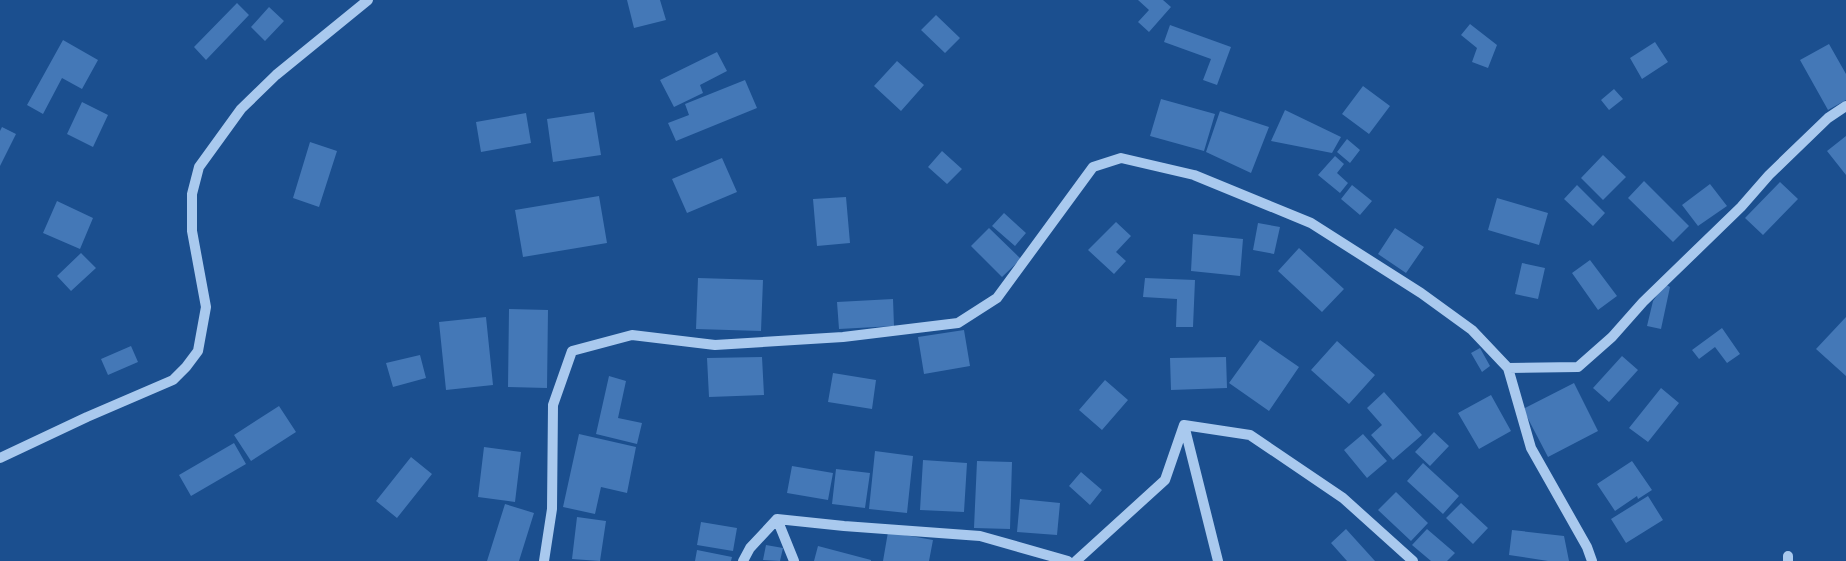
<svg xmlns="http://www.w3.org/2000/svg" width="1846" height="561" viewBox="0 0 1846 561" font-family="'Asap Condensed',sans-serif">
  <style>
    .building { fill: #4478b7 }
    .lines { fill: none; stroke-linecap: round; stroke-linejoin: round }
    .minor { stroke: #a9c9ee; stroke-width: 10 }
  </style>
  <rect width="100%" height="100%" fill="#1b4f8f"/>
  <path class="building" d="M627 0H660L666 20 634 28Z
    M1138 0H1163L1171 7 1149 32 1138 22 1149 10Z
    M237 3 249 15 206 60 194 47Z
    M269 7 284 21 265 41 251 27Z
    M936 15 960 38 945 53 921 30Z
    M1470 24 1497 45 1488 68 1472 62 1477 48 1461 35Z
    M1170 25 1231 47 1217 85 1203 80 1211 59 1164 42Z
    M63 40 98 60 82 89 62 78 43 114 27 105Z
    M1655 42 1668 62 1642 79 1630 58Z
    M1829 44 1846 74V100L1828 110 1800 60Z
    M717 52 727 71 700 85 703 93 674 107 660 80Z
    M897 61 924 85 901 111 874 86Z
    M745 80 757 108 676 141 668 123 689 115 685 104Z
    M1363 86 1390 106 1369 134 1342 114Z
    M1614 89 1623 99 1609 110 1601 100Z
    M1161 99 1215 114 1204 151 1150 136Z
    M82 102 108 115 93 147 67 134Z
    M1285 110 1341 137 1332 153 1271 141Z
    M1220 111 1269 127 1251 173 1206 152Z
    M594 112 601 155 553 162 547 119Z
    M526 113 531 143 481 152 476 122Z
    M2 127 16 134 0 166V131Z
    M1846 136V175L1827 151Z
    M1347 139 1360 150 1350 163 1337 152Z
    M310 142 337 151 319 207 293 198Z
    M942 151 962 169 947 184 928 167Z
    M1603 155 1626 177 1603 200 1581 178Z
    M1335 156 1344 164 1337 173 1348 183 1340 193 1318 175Z
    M722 158 737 192 687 213 672 179Z
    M1644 181 1689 226 1673 242 1628 198Z
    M1780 182 1798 199 1763 235 1745 218Z
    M1710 184 1727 206 1698 226 1682 205Z
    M1352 185 1372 201 1360 215 1341 199Z
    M1577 185 1605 213 1593 226 1564 199Z
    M599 196 607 243 523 257 515 210Z
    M846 197 850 243 817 246 813 199Z
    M1497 198 1548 213 1539 245 1488 230Z
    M57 201 93 218 80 249 43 233Z
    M1004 213 1026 233 1015 246 992 226Z
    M1116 222 1131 236 1116 252 1126 261 1114 274 1088 250Z
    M1258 223 1280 227 1274 254 1253 250Z
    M989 228 1021 259 1002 277 971 246Z
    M1395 228 1424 247 1406 273 1378 254Z
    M1193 234 1243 239 1240 276 1191 271Z
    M1299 248 1344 289 1322 312 1278 271Z
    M81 253 96 268 71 291 57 276Z
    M1590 260 1617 296 1598 310 1572 273Z
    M1522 263 1545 268 1538 299 1515 294Z
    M698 278 763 280 761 331 696 329Z
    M1145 278 1195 280 1193 327H1176L1177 299 1143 297Z
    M1665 284 1670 287 1661 329 1647 326 1653 301Z
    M893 299 894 326 839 329 837 302Z
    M509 309 548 310 547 388 508 387Z
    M486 317 493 385 446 390 439 322Z
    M1846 317V376L1816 349Z
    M1722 328 1740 354 1727 363 1715 347 1699 359 1692 350Z
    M964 330 970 366 924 374 918 337Z
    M1260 340 1299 367 1269 411 1229 383Z
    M1337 341 1375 375 1349 404 1311 370Z
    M131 346 138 362 108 375 101 359Z
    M1480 348 1490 366 1482 372 1471 353Z
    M420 355 426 378 393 387 386 363Z
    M1622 356 1638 370 1609 402 1593 388Z
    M762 357 764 395 709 397 707 358Z
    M1226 357 1227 388 1171 390 1170 358Z
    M833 373 876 380 872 409 828 402Z
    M609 376 626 381 618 418 642 423 637 444 596 434Z
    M1105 380 1128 400 1102 430 1079 410Z
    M1574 383 1598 431 1548 457 1523 409Z
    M1661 388 1679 403 1648 442 1629 428Z
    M1384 392 1422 435 1393 460 1371 435 1382 425 1367 408Z
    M1491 395 1511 431 1479 449 1458 413Z
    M279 406 296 432 251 461 234 435Z
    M1434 432 1449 446 1430 466 1415 452Z
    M579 434 636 447 627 493 601 487 595 514 563 507Z
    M1363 434 1387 461 1367 478 1344 450Z
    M234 443 246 464 191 496 179 475Z
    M484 447 521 452 515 502 478 497Z
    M875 451 913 456 907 513 869 509Z
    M411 457 432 474 397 518 376 501Z
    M923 460 967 463 964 512 920 510Z
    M977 461 1012 462 1010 529 974 528Z
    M1632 461 1652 490 1638 499 1637 496 1615 511 1597 484Z
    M1423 463 1459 496 1443 514 1407 481Z
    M792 466 833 473 828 500 787 493Z
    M836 469 870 473 865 508 832 504Z
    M1081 472 1102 490 1090 505 1069 486Z
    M1396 492 1428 523 1411 541 1378 510Z
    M1648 496 1663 520 1626 543 1611 519Z
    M1020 499 1060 503 1057 535 1017 532Z
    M1461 503 1488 528 1473 544 1446 518Z
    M505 504 534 513 519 561H487Z
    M577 517 606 521 600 561 572 559Z
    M701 522 737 528 733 551 697 545Z
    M1346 529 1375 561H1347L1331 543Z
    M1427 529 1455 553 1447 561H1431L1412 545Z
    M1512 530 1564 536 1569 561H1548L1509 555Z
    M888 532 933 540 929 561H883Z
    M766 545 783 548 780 561 763 560Z
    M818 546 871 560V561H814Z
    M697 550 732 557 731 561H695Z"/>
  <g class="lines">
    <path class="minor" d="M1508 368 1578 367 1612 337 1643 302 1741 207 1769 175 1828 118 1846 106
      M1184 425 1218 561
      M0 458 87 417 173 380 186 367 198 351 206 307 192 231V194L199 167 241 109 276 75 368 0
      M777 519 794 561
      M1788 556V561
      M544 561 552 509 553 405 572 351 632 335 715 345 843 337 958 323 997 298 1093 167 1121 158 1194 175 1311 223 1421 293 1472 330 1508 368 1531 448 1587 547 1592 561
      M743 561 750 548 777 519 844 526 980 536 1068 561
      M1076 561 1165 480 1184 425 1250 435 1343 498 1413 561"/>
  </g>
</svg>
